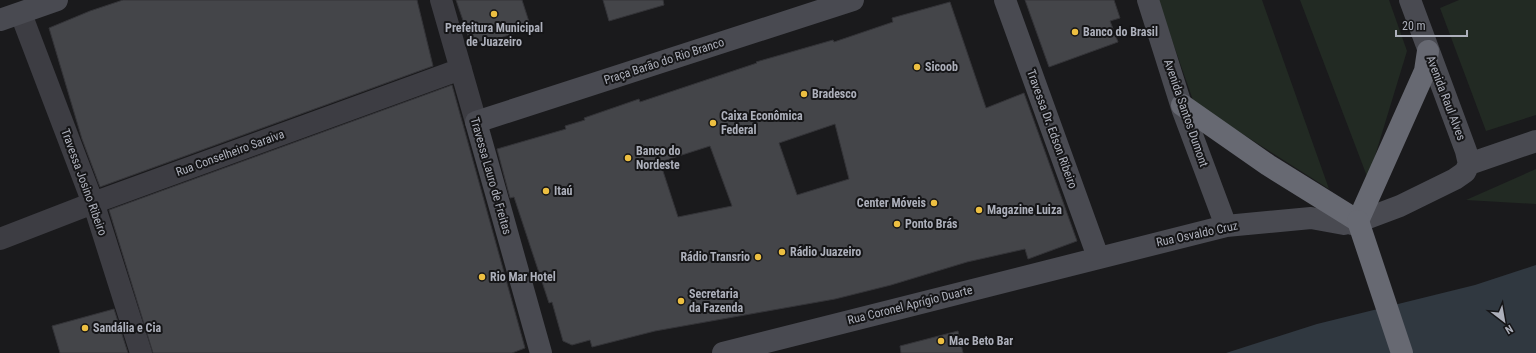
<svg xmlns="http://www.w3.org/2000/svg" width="1536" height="353" viewBox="0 0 1536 353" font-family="'Roboto Condensed',sans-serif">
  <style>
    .green { fill: #222a23 }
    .water { fill: #303840 }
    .building { fill: #444549; stroke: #343438; fill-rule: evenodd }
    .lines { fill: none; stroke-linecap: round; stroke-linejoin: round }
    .street { stroke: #3d3d43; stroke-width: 22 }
    .secondary { stroke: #494a51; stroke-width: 22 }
    .highway { stroke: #676972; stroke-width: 22 }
    .highway-bridge { stroke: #676972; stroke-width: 22 }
    .poi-dot { fill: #edbf41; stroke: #151517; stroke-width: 1.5 }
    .labels { text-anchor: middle; stroke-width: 4; stroke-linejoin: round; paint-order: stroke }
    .poi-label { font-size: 12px; font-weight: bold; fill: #adb0bb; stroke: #151517; text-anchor: start }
    .street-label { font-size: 12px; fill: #adb0bb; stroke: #151517 }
  </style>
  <rect width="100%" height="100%" fill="#1a1a1c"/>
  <path class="green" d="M1158 0H1262L1329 189 1194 103Z
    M1300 0H1389L1407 51 1368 179Z
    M1459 0H1536V115L1486 131 1440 8Z
    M1536 169V204L1466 200Z"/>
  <path class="water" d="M1536 265V353H1226L1317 324 1475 285Z"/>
  <path class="building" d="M123 0H417L433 66 100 187 82 139 49 28 90 11Z
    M456 0H522L531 28 472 47Z
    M603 0H663L664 5 609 21Z
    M1025 0H1114L1120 18 1110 21 1118 42 1049 67Z
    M950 2 986 108 1024 93 1077 241 1028 259 1025 249 967 262 891 285 835 299 655 331 592 347 590 340 572 345 563 341 552 302 549 303 514 197 510 198 497 149 566 129 565 126 585 120 584 118 639 99 640 102 757 63 756 62 833 40 834 42 893 22 892 18ZM835 124 849 179 797 195 779 143ZM710 146 732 206 678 217 660 162Z
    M452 85 525 348 512 353H153L109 210Z
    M114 309 128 353H60L52 326Z
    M958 331 963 353H901L900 346Z"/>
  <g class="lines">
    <path class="street" d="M441 0 476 122
      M21 14 96 211 141 353
      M0 239 93 203 461 69"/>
    <path class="secondary" d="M1005 0 1098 257
      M1148 0 1183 111 1226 226
      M0 20 57 0
      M1469 164 1536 141
      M1352 224 1400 206 1455 179 1465 172 1469 164 1466 151 1410 0
      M541 353 476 122 853 0
      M723 353 1226 226 1311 218 1344 224"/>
    <path class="highway" d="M1182 105 1268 165 1358 221 1425 71 1428 51"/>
    <path class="highway-bridge" d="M1358 221 1402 353"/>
  </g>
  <g class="poi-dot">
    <circle cx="494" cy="14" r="4"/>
    <circle cx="1075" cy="32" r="4"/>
    <circle cx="917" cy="67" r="4"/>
    <circle cx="804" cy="94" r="4"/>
    <circle cx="713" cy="123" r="4"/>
    <circle cx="628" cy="158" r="4"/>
    <circle cx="546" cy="191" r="4"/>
    <circle cx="934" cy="203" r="4"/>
    <circle cx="979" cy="210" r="4"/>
    <circle cx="897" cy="224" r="4"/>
    <circle cx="782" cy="252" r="4"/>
    <circle cx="758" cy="257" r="4"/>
    <circle cx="482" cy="277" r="4"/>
    <circle cx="681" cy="301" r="4"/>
    <circle cx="85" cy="328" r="4"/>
    <circle cx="941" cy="341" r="4"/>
  </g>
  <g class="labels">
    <g class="poi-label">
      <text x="494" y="32" text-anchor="middle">Prefeitura Municipal<tspan x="494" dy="14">de Juazeiro</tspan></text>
      <text x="1083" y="36">Banco do Brasil</text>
      <text x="925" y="71">Sicoob</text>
      <text x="812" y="98">Bradesco</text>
      <text x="721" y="120">Caixa Econômica<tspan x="721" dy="14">Federal</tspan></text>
      <text x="636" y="155">Banco do<tspan x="636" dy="14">Nordeste</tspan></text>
      <text x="554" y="195">Itaú</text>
      <text x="926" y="207" text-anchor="end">Center Móveis</text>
      <text x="987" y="214">Magazine Luiza</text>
      <text x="905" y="228">Ponto Brás</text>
      <text x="790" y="256">Rádio Juazeiro</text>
      <text x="750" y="261" text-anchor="end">Rádio Transrio</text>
      <text x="490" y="281">Rio Mar Hotel</text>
      <text x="689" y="298">Secretaria<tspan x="689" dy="14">da Fazenda</tspan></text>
      <text x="93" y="332">Sandália e Cia</text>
      <text x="949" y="345">Mac Beto Bar</text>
    </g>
    <g class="street-label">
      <text transform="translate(664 61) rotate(-18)" y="4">Praça Barão do Rio Branco</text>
      <text transform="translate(1446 98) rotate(69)" y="4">Avenida Raul Alves</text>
      <text transform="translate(1186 113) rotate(71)" y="4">Avenida Santos Dumont</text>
      <text transform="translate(1052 129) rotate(70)" y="4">Travessa Dr. Edson Ribeiro</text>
      <text transform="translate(230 153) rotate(-20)" y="4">Rua Conselheiro Saraiva</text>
      <text transform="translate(491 176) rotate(74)" y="4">Travessa Lauro de Freitas</text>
      <text transform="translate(84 182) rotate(70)" y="4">Travessa Josino Ribeiro</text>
      <text transform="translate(1197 234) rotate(-12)" y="4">Rua Osvaldo Cruz</text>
      <text transform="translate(910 305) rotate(-14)" y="4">Rua Coronel Aprígio Duarte</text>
    </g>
  </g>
  <g transform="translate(1504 321) rotate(149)" stroke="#151517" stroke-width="3" paint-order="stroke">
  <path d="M0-3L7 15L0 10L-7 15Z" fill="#adb0bb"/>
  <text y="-6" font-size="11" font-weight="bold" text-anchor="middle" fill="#adb0bb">N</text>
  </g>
  <path d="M1396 30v6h71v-6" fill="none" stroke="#adb0bb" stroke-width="2"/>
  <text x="1402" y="30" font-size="12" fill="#adb0bb" stroke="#151517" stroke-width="3" paint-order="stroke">20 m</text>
</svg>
